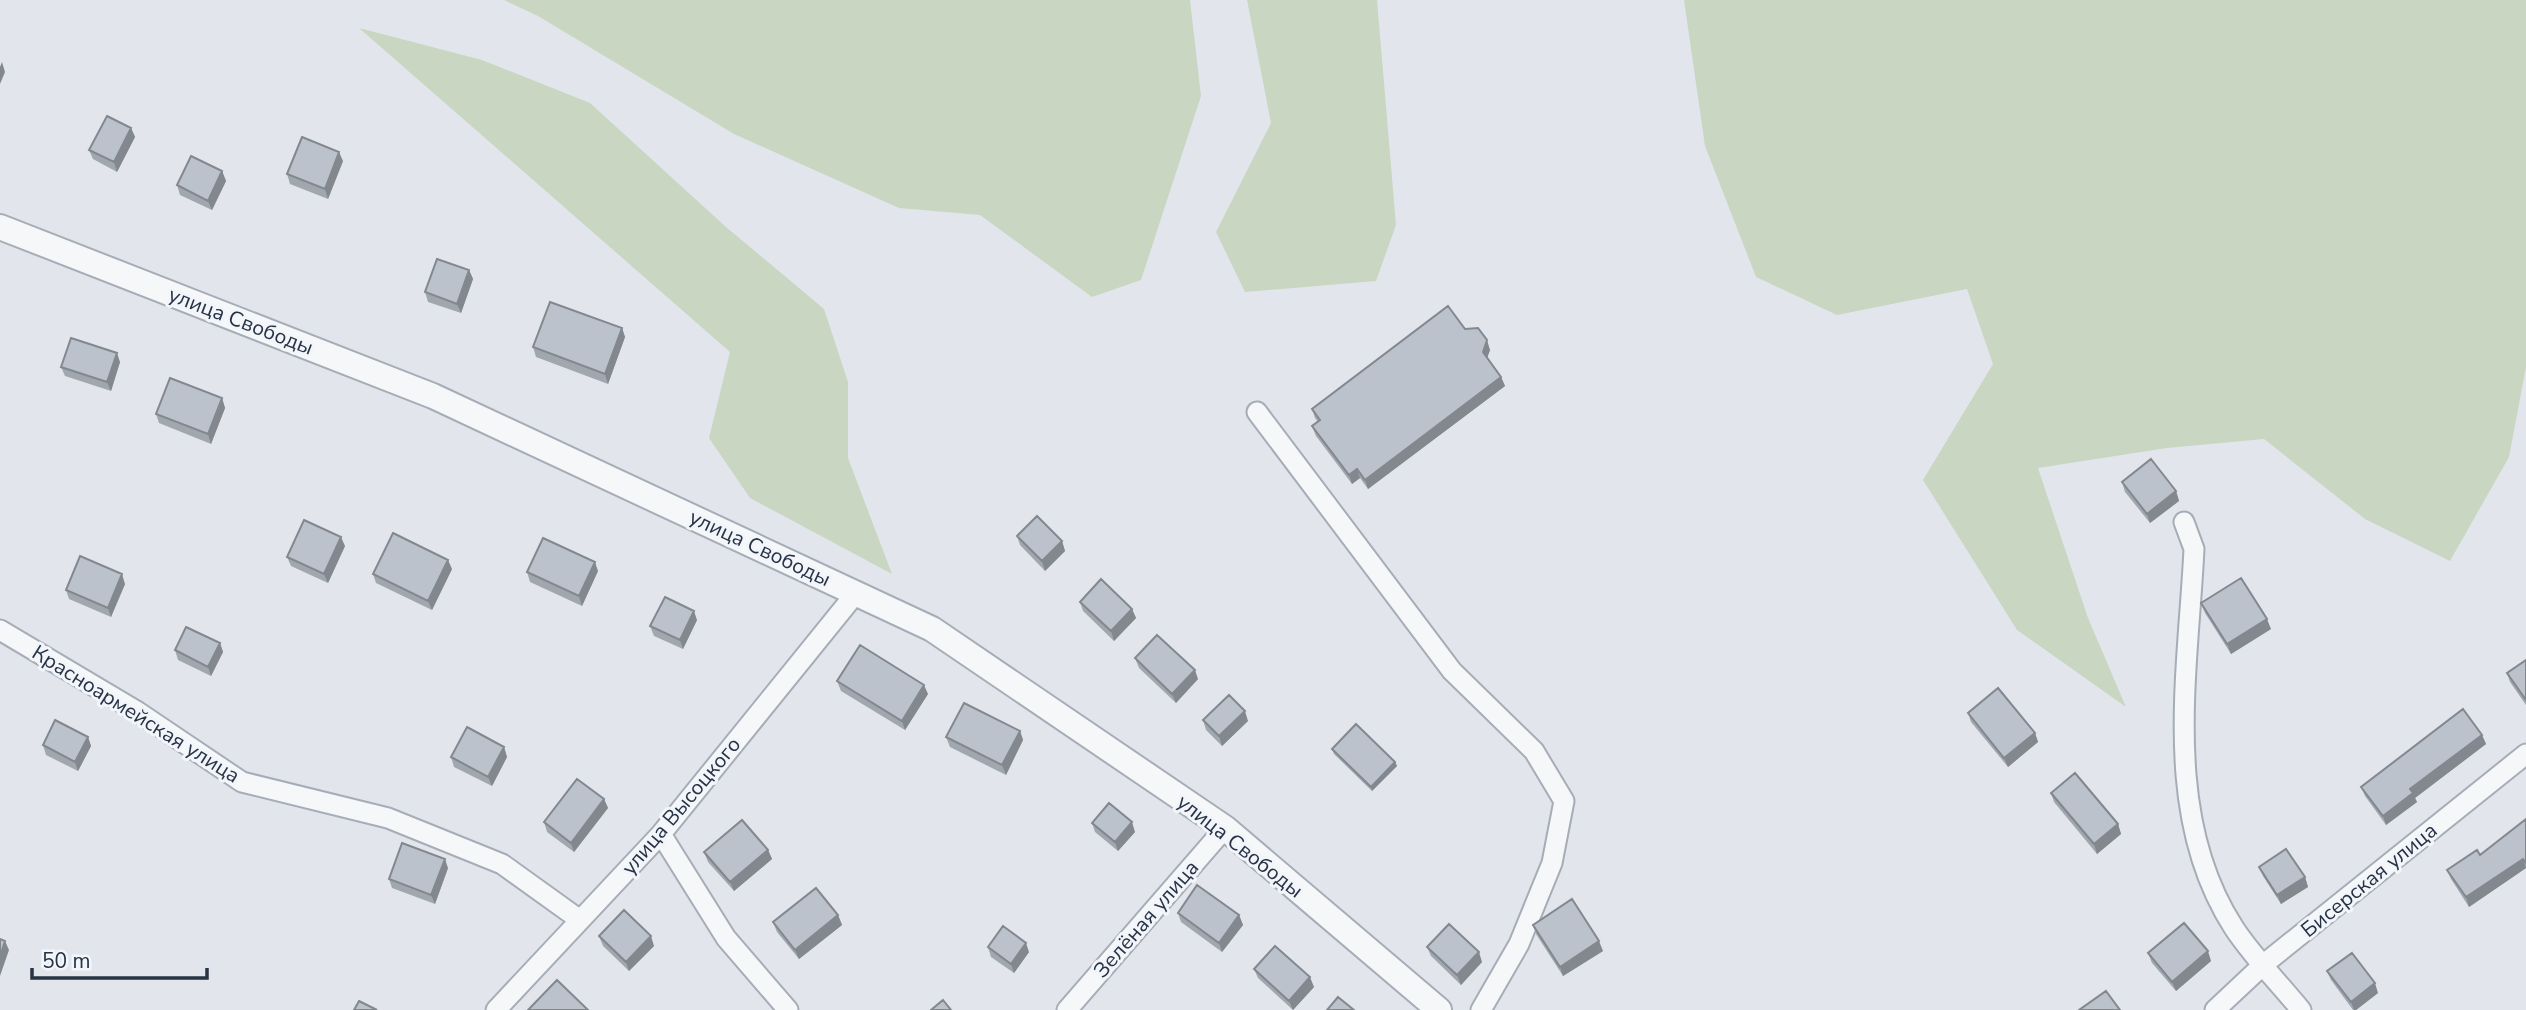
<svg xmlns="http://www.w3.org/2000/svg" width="2526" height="1010" viewBox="0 0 2526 1010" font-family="'Nunito Sans',sans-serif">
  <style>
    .green { fill: #c8d6c2 }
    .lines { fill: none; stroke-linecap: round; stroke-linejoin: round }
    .minor-casing { stroke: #a6adb7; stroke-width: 23 }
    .tertiary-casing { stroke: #a6adb7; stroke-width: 28 }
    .minor { stroke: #f5f7f9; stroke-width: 19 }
    .tertiary { stroke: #f5f7f9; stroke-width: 24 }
    .wall { fill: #a1a7af }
    .shaded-wall { fill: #83888f }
    .building { fill: #bbc2cc; stroke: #83888f; stroke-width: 2 }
    .labels { text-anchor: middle; stroke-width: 6; stroke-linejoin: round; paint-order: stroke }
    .street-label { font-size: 21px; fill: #283346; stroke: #f2f5f9 }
  </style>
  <rect width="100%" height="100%" fill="#e2e6ec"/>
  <path class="green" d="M504 0H1190L1201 96 1141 280 1092 297 980 215 899 208 734 134 538 16Z
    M1247 0H1377L1396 225 1376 281 1245 292 1216 232 1271 123Z
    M1684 0H2526V367L2509 457 2450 561 2365 519 2264 439 2167 448 2038 468 2088 618 2126 707 2017 630 1923 480 1993 364 1967 289 1837 315 1756 277 1705 146Z
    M359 28 482 60 590 103 726 227 824 309 848 382V458L892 574 750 498 709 438 730 352Z"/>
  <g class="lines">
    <defs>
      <path id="minor" d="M1257 412 1452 671 1534 751 1564 801 1552 863 1519 944 1481 1010
        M2184 522 2194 549C2188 673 2161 816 2234 928 2253 957 2279 983 2301 1010
        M0 630 138 712 242 782 388 818 502 864 580 920
        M661 834 726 938 788 1010
        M496 1010 661 834 856 593
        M1067 1010 1225 828
        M2215 1010 2264 964 2526 754"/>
      <path id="tertiary" d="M0 227 433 396 932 629 1225 828 1439 1010"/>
    </defs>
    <use href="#minor" class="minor-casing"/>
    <use href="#tertiary" class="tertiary-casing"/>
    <use href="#minor" class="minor"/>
    <use href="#tertiary" class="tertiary"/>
  </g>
  <path class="wall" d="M131 128 135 137 117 172 93 159 89 150Z
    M343 161 328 199 290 184 287 174Z
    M222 171 226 181 212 210 180 195 177 185Z
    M469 270 473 279 461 313 428 302 425 292Z
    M622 328 625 337 608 384 536 357 533 347Z
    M1465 329 1490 350 1487 358 1501 377 1505 386 1368 489 1360 478 1352 484 1316 436 1312 426 1318 422 1315 418 1312 409Z
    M120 362 111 391 65 376 61 367Z
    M222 398 225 408 211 444 159 423 156 414Z
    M2122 482 2176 491 2179 501 2150 523 2125 492Z
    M1017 536 1062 541 1065 551 1045 571 1020 545Z
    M345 546 328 583 291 566 287 557Z
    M452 569 432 610 376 583 373 574Z
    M598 571 582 606 530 582 527 572Z
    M125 584 111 617 69 599 66 590Z
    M1080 602 1132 609 1136 618 1114 641 1083 611Z
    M2201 603 2271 629 2231 654 2205 613Z
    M697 620 683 649 654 636 650 626Z
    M220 643 223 652 211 676 178 660 175 650Z
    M1135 658 1198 679 1176 703 1139 668Z
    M2526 660V705L2510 682 2507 673Z
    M837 681 928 694 905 730 841 691Z
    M1968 713 2035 733 2038 742 2008 767 1971 722Z
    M1203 720 1248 721 1222 746 1206 730Z
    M1020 731 1023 740 1006 775 950 747 946 737Z
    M2482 735 2486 744 2415 798 2417 802 2386 825 2365 796 2361 787Z
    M88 737 91 746 78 771 46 755 43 745Z
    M504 747 507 757 492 786 454 767 451 757Z
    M1332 749 1395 762 1397 766 1372 791 1334 754Z
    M2051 793 2118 824 2121 834 2097 854 2054 802Z
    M604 799 608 808 574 852 547 832 544 822Z
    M2526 819V868L2469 907 2451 879 2447 870 2480 855Z
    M1092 823 1135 832 1118 851 1095 832Z
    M768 850 772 859 734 891 708 862 704 852Z
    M2259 867 2305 877 2308 887 2281 904 2263 876Z
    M448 868 435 904 392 888 389 879Z
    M1178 913 1239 915 1243 925 1222 952 1181 922Z
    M838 915 842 925 799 959 777 932 773 922Z
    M1533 925 1603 951 1563 976 1536 934Z
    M599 936 654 946 629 971 603 946Z
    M988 947 1029 952 1014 973 991 957Z
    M1427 947 1482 962 1461 985 1431 956Z
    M2148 953 2211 961 2176 991 2152 963Z
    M1254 969 1314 987 1293 1010 1258 978Z
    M2327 971 2378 993 2356 1010H2353L2331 980Z"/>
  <path class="shaded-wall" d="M2 62 5 72 0 84V67Z
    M131 128 135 137 117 172 114 162Z
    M339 152 343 161 328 199 325 189Z
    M222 171 226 181 212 210 208 201Z
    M469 270 473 279 461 313 457 304Z
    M622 328 625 337 608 384 605 374Z
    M1487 340 1490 350 1486 361 1483 352Z
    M117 353 120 362 111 391 107 382Z
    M1501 377 1505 386 1368 489 1365 480Z
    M222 398 225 408 211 444 208 434Z
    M1357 469 1360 478 1352 484 1349 475Z
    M2176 491 2179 501 2150 523 2147 514Z
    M341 537 345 546 328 583 324 574Z
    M1062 541 1065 551 1045 571 1042 561Z
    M448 560 452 569 432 610 428 601Z
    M595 562 598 571 582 606 579 596Z
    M122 574 125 584 111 617 108 608Z
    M1132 609 1136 618 1114 641 1111 631Z
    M694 611 697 620 683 649 680 640Z
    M2267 619 2271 629 2231 654 2227 644Z
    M220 643 223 652 211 676 208 667Z
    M1195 670 1198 679 1176 703 1172 694Z
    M924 685 928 694 905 730 902 721Z
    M1245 711 1248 721 1222 746 1219 736Z
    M1020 731 1023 740 1006 775 1002 765Z
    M2035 733 2038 742 2008 767 2004 758Z
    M2482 735 2486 744 2415 798 2417 802 2386 825 2383 816 2410 789Z
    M88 737 91 746 78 771 75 762Z
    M504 747 507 757 492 786 488 777Z
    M1395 762 1397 766 1372 791 1371 787Z
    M604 799 608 808 574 852 571 843Z
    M1132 822 1135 832 1118 851 1115 842Z
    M2118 824 2121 834 2097 854 2094 844Z
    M768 850 772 859 734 891 730 882Z
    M445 859 448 868 435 904 431 895Z
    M2523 859 2526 868 2469 907 2466 897Z
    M2305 877 2308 887 2281 904 2277 895Z
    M838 915 842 925 799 959 795 950Z
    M1239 915 1243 925 1222 952 1219 943Z
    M651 936 654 946 629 971 626 962Z
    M5 941 9 950 0 976V957Z
    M1599 941 1603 951 1563 976 1560 967Z
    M1026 943 1029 952 1014 973 1011 964Z
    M2208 951 2211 961 2176 991 2172 982Z
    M1479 952 1482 962 1461 985 1457 975Z
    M1310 977 1314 987 1293 1010 1289 1001Z
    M2375 983 2378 993 2356 1010H2354L2351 1002Z"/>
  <path class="building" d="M107 116 131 128 114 162 89 150Z
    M302 137 339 152 325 189 287 174Z
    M191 156 222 171 208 201 177 185Z
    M437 259 469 270 457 304 425 292Z
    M550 302 622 328 605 374 533 347Z
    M1448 306 1465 329 1478 328 1487 340 1483 352 1501 377 1365 480 1357 469 1349 475 1312 426 1320 420 1312 409Z
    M71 338 117 353 107 382 61 367Z
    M170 378 222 398 208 434 156 414Z
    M2151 459 2176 491 2147 514 2122 482Z
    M1037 516 1062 541 1042 561 1017 536Z
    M304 520 341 537 324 574 287 557Z
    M393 533 448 560 428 601 373 574Z
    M543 538 595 562 579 596 527 572Z
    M80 556 122 574 108 608 66 590Z
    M2241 578 2267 619 2227 644 2201 603Z
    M1101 579 1132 609 1111 631 1080 602Z
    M665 597 694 611 680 640 650 626Z
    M186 627 220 643 208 667 175 650Z
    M1157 635 1195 670 1172 694 1135 658Z
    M860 645 924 685 902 721 837 681Z
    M2526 660V700L2507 673Z
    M1998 688 2035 733 2004 758 1968 713Z
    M1229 695 1245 711 1219 736 1203 720Z
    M964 703 1020 731 1002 765 946 737Z
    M2463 709 2482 735 2410 789 2413 793 2383 816 2361 787Z
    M55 720 88 737 75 762 43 745Z
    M1356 724 1395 762 1371 787 1332 749Z
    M467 727 504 747 488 777 451 757Z
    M2075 773 2118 824 2094 844 2051 793Z
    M577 779 604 799 571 843 544 822Z
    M1109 803 1132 822 1115 842 1092 823Z
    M2526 819V863L2523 859 2466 897 2447 870 2477 850 2480 855Z
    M742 820 768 850 730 882 704 852Z
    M402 843 445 859 431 895 389 879Z
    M2286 849 2305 877 2277 895 2259 867Z
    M1197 885 1239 915 1219 943 1178 913Z
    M816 888 838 915 795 950 773 922Z
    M1572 899 1599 941 1560 967 1533 925Z
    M624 910 651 936 626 962 599 936Z
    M2184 923 2208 951 2172 982 2148 953Z
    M1449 924 1479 952 1457 975 1427 947Z
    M1003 926 1026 943 1011 964 988 947Z
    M0 939 5 941 0 957Z
    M1275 946 1310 977 1289 1001 1254 969Z
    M2352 953 2375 983 2351 1002 2327 971Z
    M557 980 588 1010H528Z
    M2106 991 2120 1010H2079Z
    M1338 997 1354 1010H1327Z
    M943 1000 951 1010H931Z
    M359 1001 377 1010H354Z"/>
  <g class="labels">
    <g class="street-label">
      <text transform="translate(241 321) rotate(21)" y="7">улица Свободы</text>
      <text transform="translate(760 548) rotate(25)" y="7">улица Свободы</text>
      <text transform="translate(136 714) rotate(32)" y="7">Красноармейская улица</text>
      <text transform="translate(681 806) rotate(-50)" y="7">улица Высоцкого</text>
      <text transform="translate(1240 846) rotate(38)" y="7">улица Свободы</text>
      <text transform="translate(2369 880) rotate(-39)" y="7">Бисерская улица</text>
      <text transform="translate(1146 919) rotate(-49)" y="7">Зелёная улица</text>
    </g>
  </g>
  <path d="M32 968v10h175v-10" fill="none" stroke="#283346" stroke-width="3.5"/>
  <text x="42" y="968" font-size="21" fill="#283346" stroke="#f2f5f9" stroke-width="5" paint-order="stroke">50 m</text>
</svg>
